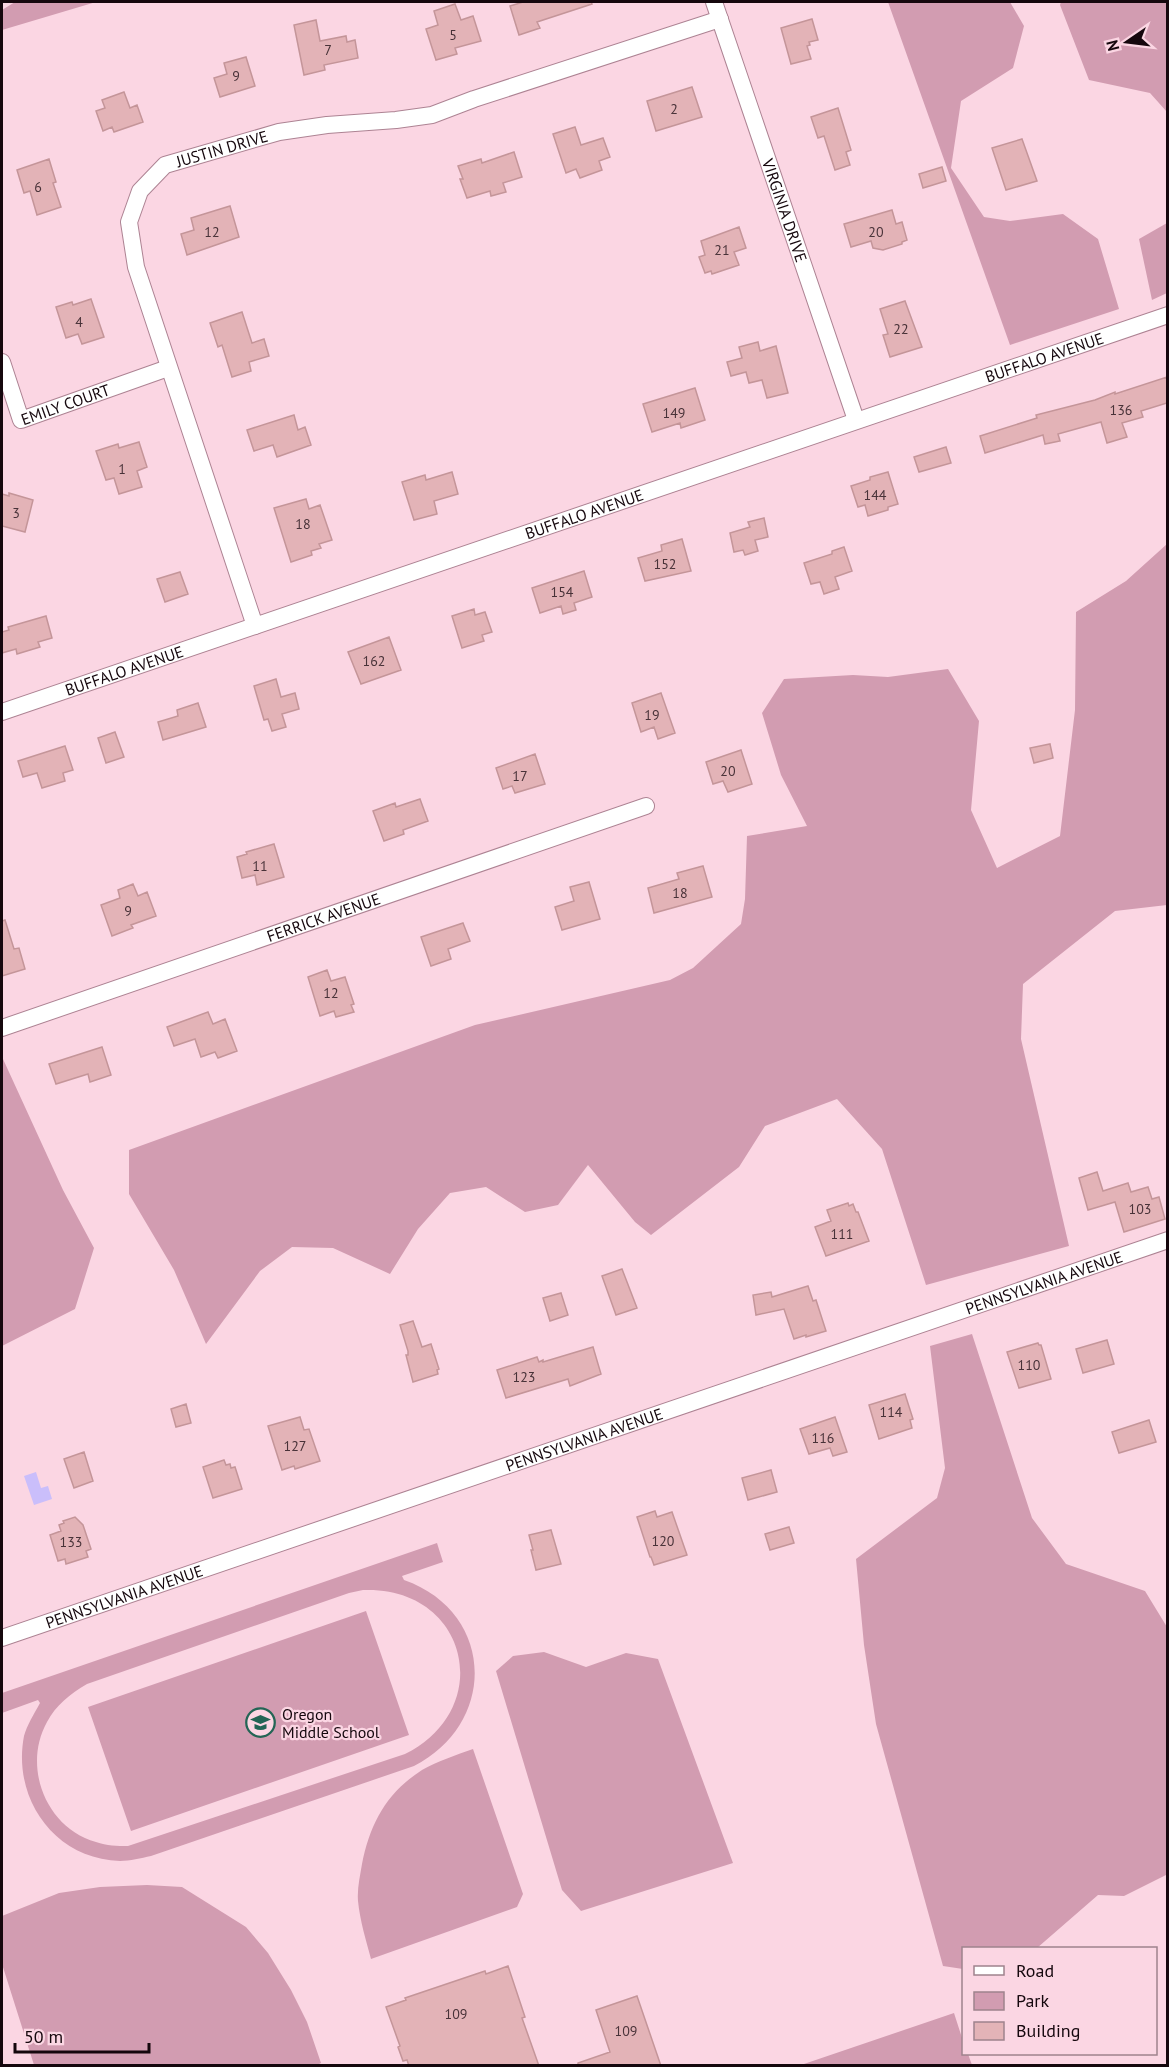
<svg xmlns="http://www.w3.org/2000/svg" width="1169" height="2067" viewBox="0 0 1169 2067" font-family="'PT Sans',sans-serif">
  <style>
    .green { fill: #d29cb1; fill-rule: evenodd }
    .water { fill: #cabefb }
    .building { fill: #e3b3b7; stroke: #c49599; stroke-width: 1.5 }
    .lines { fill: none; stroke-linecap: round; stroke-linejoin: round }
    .street-casing { stroke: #ad8393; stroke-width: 18 }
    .street { stroke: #fff; stroke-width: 16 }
    .labels { text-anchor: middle; stroke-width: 4.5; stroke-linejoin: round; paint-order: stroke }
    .number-label { font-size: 14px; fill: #483238 }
    .street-label { font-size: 16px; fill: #15070d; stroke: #fbd6e3 }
    .poi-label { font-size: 16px; fill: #15070d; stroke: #fbd6e3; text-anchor: start }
  </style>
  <rect width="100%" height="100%" fill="#fbd6e3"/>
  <path class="green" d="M15 2H96L2 30V10Z
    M888 2H1010L1024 26 1013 68 961 101 951 168 984 217 1010 221 1063 214 1098 239 1119 309 1010 345Z
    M1061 2H1167V112L1150 93 1089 80 1060 5Z
    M1167 223V293L1152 300 1139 239Z
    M1167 544V905L1115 911 1023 984 1021 1039 1069 1246 926 1285 882 1149 837 1099 765 1126 739 1167 651 1235 635 1222 588 1165 558 1205 525 1212 486 1187 450 1193 418 1229 390 1274 333 1248 292 1247 260 1271 206 1344 174 1270 129 1194V1150L475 1025 670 980 693 968 741 924 745 899 747 836 807 826 781 775 762 713 784 679 853 675 888 677 948 669 979 721 971 810 997 868 1060 836 1075 710 1076 612 1126 581Z
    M3 1059 63 1190 94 1248 75 1309 2 1346Z
    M972 1334 1032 1518 1066 1564 1145 1591 1167 1627 1168 1874 1124 1896 1098 1895 1037 1948H964L963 1969 943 1966 876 1724 864 1645 856 1559 937 1498 945 1468 930 1346Z
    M437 1543 443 1562 402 1576 404 1580C495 1612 498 1723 414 1766L151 1856C141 1858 130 1861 120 1861 54 1859 12 1798 24 1736 27 1725 34 1714 40 1703L38 1700 2 1713V1693ZM363 1590C468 1586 497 1708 405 1754L128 1846C117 1846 107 1846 96 1842 46 1828 22 1767 47 1722 56 1705 70 1694 87 1684L349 1593Z
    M366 1611 409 1735 131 1831 88 1707Z
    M544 1652 586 1667 626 1653 658 1659 733 1863 581 1911 562 1890 496 1671 513 1656Z
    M473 1749 523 1894 517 1907 371 1959C366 1940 360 1921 358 1901 357 1889 360 1876 362 1864 370 1824 386 1793 422 1770 438 1761 456 1755 473 1749Z
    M147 1885 182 1887 246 1927 268 1953 291 1990 307 2022 321 2063 315 2066 34 2065 2 1964V1916L59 1893 100 1887Z
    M954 2013 963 2041 964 2054H968L972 2065H801Z"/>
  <path class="water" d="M36 1472 41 1488 48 1486 52 1499 34 1505 24 1476Z"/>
  <path class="building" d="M523 2H591L592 4 537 22 540 28 519 35 510 6Z
    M455 4 461 20 473 16 481 41 455 48 457 54 436 60 426 29 438 25 434 11Z
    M812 19 818 40 809 42 810 45 807 46 811 59 791 64 781 28Z
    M316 20 320 41 346 36 347 42 355 40 358 58 324 65 325 70 304 75 294 25Z
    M246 57 255 86 220 97 214 78 227 74 224 63Z
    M692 87 702 117 656 131 647 101Z
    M124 92 130 108 137 105 143 122 114 132 112 127 103 131 96 111 105 108 102 100Z
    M838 108 851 150 846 152 850 165 835 170 824 136 818 138 811 117Z
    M575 127 581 145 603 138 610 157 599 161 602 170 580 178 576 169 566 173 553 134Z
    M1022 139 1037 181 1006 190 992 148Z
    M514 152 522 177 503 183 506 192 491 196 490 191 467 198 460 179H463L458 166 481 159 482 163Z
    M49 159 56 182 53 183 61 207 37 215 30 191 24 193 17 170Z
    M942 167 946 181 923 188 919 174Z
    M230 206 239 237 187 255 181 234 194 230 191 218Z
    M892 210 896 224 902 222 907 240 902 242V244L883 250 873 248 871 241 851 247 844 224Z
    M739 227 746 248 734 252 739 265 712 274 711 271 705 273 699 257 705 255 701 241Z
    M91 299 104 337 82 344 78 334 66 338 56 307 72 302 73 305Z
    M905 301 922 347 890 357 883 335 888 334 880 309Z
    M242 312 252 343 264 339 269 356 249 362 251 371 232 377 222 345 218 347 210 323Z
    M758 342 760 351 776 346 788 393 767 398 762 380 749 383 746 372 731 376 727 362 742 358 739 347Z
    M1167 377V403L1141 411 1143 417 1122 423 1127 437 1107 443 1101 422 1058 434 1060 441 1045 444 1043 435 985 453 980 436 1037 418 1036 415 1095 400 1115 392V394Z
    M695 388 705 420 681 428 680 423 652 432 643 404Z
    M294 415 298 430 305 427 311 445 277 457 273 445 254 451 247 430Z
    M139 442 147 467 137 471 142 487 119 494 114 478 106 480 96 451 118 444 119 448Z
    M946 447 951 463 919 472 914 457Z
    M452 472 458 494 434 501 437 514 414 520 402 482 425 475 426 480Z
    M888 472 898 504 888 507V510L868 516 865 505 858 507 851 486 870 480V477Z
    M9 493 33 500 25 532 2 526V494L9 496Z
    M306 499 309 509 320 505 332 540 319 544 321 548 311 551 312 555 291 562 274 508Z
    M764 518 768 537 755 540 758 551 745 555 743 550 734 552 730 533 750 527 748 522Z
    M682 539 691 571 645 581 638 558 662 551 661 545Z
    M844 547 852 571 835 577 839 589 824 594 820 582 811 584 804 563 832 554V551Z
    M584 571 592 597 574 603 576 610 563 614 561 606 540 613 532 588Z
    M180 572 188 594 165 602 157 579Z
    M474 609 475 615 485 612 492 632 482 635 484 641 462 648 452 616Z
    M46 616 52 638 38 642 40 647 17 654 16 649 2 653V632L9 630 8 627Z
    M389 637 401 670 361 684 348 652Z
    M276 679 281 697 295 693 299 709 282 714 286 727 272 731 268 719 264 720 254 686Z
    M661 693 675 733 658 739 654 727 641 732 632 703Z
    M198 703 206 727 163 740 158 722 178 716 177 710Z
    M115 732 124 757 106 763 98 738Z
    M1050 744 1053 758 1034 763 1030 748Z
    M65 746 73 770 63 773 65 781 42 788 37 773 23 777 18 761Z
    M741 750 752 784 728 792 723 781 713 784 706 762Z
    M535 754 545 784 515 793 512 786 503 789 496 768Z
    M420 799 428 821 403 830 404 834 384 841 373 811 395 803 396 807Z
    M274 844 284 877 257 885 255 875 242 878 237 857 247 854 246 852Z
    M703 866 712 897 654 913 648 888 679 879 677 873Z
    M589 882 600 919 562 930 555 907 574 901 570 887Z
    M133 884 138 896 147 892 156 916 131 925 133 928 112 936 101 905 120 898 118 890Z
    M5 920 14 949 19 948 25 969 2 976V921Z
    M463 923 470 941 448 949 451 959 431 966 421 937Z
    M327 970 331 981 345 977 354 1004 351 1005 354 1012 336 1017 334 1011 320 1016 308 977Z
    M208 1012 213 1024 225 1019 237 1051 218 1058 215 1052 201 1057 195 1039 174 1046 167 1027Z
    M102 1047 111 1075 90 1082 88 1074 56 1084 49 1064Z
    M1097 1172 1103 1191 1128 1183 1131 1192 1148 1187 1152 1199 1159 1197 1165 1219 1124 1232 1115 1202 1088 1210 1079 1178Z
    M848 1203 849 1206 853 1204 856 1212H858L869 1241 826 1256 815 1227 831 1221 827 1210Z
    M622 1269 637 1308 616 1315 602 1276Z
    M808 1286 813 1301 816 1300 826 1331 806 1337V1335L794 1339 784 1309 756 1315 753 1295 771 1292 772 1297Z
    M561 1293 568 1315 550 1321 543 1298Z
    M413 1321 422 1347 431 1344 439 1369 437 1370 438 1374 413 1382 406 1355H408V1351L400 1325Z
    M1107 1340 1114 1364 1083 1373 1076 1349Z
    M1038 1343 1039 1345H1041L1051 1379 1019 1388 1007 1352Z
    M593 1347 601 1374 570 1386 568 1379 506 1398 497 1370 537 1357 539 1362 543 1360V1362Z
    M905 1394 913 1419 910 1420 912 1428 879 1439 869 1405Z
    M186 1404 191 1423 176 1427 171 1409Z
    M300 1417 304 1430 309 1429 320 1461 295 1469 294 1466 282 1470 268 1426Z
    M835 1417 847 1452 833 1456 830 1448 809 1454 800 1429Z
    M1149 1420 1156 1442 1119 1453 1112 1432Z
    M84 1452 93 1481 74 1488 64 1459Z
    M224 1460 226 1465 230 1464 231 1468 235 1467 242 1489 213 1498 203 1467Z
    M771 1470 777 1492 748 1500 742 1478Z
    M655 1511 657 1517 672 1512 687 1555 654 1565 651 1557H650L637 1517Z
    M75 1517 83 1525 91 1549 86 1551 88 1557 66 1564 65 1559 58 1561 50 1535 61 1531 59 1525 64 1523 63 1521Z
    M789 1527 794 1543 770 1550 765 1534Z
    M551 1530 561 1564 536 1570 531 1550H533L529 1535Z
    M508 1966 525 2017 522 2018 539 2066H409L407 2060 403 2061 398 2047 400 2046 386 2007 406 2000 405 1998 485 1971 486 1974Z
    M637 1996 661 2066H578V2063L610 2052 596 2010Z"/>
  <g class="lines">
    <defs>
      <g id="street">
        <path id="s1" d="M714 2 856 420"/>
        <path id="s2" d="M2 362 21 420 168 368"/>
        <path id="s3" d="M255 626 136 267 129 222 140 191 165 165 279 132 327 125 396 120 432 115 474 99 720 19"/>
        <path id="s4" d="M2 712 1168 315"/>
        <path id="s5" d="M2 1028 646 806"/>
        <path id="s6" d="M2 1638 1168 1240"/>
      </g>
    </defs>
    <use href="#street" class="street-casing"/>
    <use href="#street" class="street"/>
  </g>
  <defs>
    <symbol id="school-ring" viewBox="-11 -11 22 22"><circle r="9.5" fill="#fbd6e3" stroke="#236555" stroke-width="1.5"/><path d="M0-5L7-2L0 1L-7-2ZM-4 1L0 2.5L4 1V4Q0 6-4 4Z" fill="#236555"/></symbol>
  </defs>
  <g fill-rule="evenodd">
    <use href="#school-ring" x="244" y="1706" width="33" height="33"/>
  </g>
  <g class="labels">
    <g class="number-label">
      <text x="453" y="40">5</text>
      <text x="328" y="55">7</text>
      <text x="236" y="81">9</text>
      <text x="674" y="114">2</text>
      <text x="38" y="192">6</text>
      <text x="212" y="237">12</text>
      <text x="876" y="237">20</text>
      <text x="722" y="255">21</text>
      <text x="79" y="327">4</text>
      <text x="901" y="334">22</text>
      <text x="1121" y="415">136</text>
      <text x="674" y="418">149</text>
      <text x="122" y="474">1</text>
      <text x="875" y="500">144</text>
      <text x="16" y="518">3</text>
      <text x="303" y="529">18</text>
      <text x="665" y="569">152</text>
      <text x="562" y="597">154</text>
      <text x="374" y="666">162</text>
      <text x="652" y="720">19</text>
      <text x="728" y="776">20</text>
      <text x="520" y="781">17</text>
      <text x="260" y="871">11</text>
      <text x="680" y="898">18</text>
      <text x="128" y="916">9</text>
      <text x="331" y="998">12</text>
      <text x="1140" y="1214">103</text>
      <text x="842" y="1239">111</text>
      <text x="1029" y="1370">110</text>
      <text x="524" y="1382">123</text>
      <text x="891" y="1417">114</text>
      <text x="823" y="1443">116</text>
      <text x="295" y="1451">127</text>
      <text x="663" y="1546">120</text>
      <text x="71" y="1547">133</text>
      <text x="456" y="2019">109</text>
      <text x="626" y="2036">109</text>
    </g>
    <g class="street-label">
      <text dy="6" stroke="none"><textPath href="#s3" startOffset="552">JUSTIN DRIVE</textPath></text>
      <text dy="6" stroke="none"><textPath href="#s1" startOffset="220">VIRGINIA DRIVE</textPath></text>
      <text dy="6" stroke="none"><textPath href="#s4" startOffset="1101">BUFFALO AVENUE</textPath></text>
      <text dy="6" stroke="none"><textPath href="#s2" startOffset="108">EMILY COURT</textPath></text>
      <text dy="6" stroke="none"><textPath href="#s4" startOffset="615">BUFFALO AVENUE</textPath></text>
      <text dy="6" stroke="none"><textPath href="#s4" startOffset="129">BUFFALO AVENUE</textPath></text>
      <text dy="6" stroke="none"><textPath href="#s5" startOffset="340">FERRICK AVENUE</textPath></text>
      <text dy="6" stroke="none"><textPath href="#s6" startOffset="1101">PENNSYLVANIA AVENUE</textPath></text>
      <text dy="6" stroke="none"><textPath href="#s6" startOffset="615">PENNSYLVANIA AVENUE</textPath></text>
      <text dy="6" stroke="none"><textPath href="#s6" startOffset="129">PENNSYLVANIA AVENUE</textPath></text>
    </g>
    <g class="poi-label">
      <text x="282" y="1720">Oregon<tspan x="282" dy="18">Middle School</tspan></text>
    </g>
  </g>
  <rect width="1169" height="2067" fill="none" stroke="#15070d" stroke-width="6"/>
  <rect x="962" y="1947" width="195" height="108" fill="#fbd6e3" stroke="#9f838d" stroke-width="1.5"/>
  <rect x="974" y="1966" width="30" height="9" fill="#ffffff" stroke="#9f838d" stroke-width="1.5"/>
  <text x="1016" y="1977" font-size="18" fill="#15070d">Road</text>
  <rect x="974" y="1992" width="30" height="18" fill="#d29cb1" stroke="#9f838d" stroke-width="1.5"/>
  <text x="1016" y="2007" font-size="18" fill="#15070d">Park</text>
  <rect x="974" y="2022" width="30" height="18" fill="#e3b3b7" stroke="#9f838d" stroke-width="1.5"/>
  <text x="1016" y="2037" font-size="18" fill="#15070d">Building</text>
  <g transform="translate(1127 42) rotate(256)" stroke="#fbd6e3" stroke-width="4.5" paint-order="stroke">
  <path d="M0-4.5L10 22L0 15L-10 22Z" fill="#15070d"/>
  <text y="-9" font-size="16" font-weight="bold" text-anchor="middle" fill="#15070d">N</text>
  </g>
  <path d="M15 2043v9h134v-9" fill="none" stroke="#15070d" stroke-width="3"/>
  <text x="24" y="2043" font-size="18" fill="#15070d" stroke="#fbd6e3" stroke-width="4.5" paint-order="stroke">50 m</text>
</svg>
